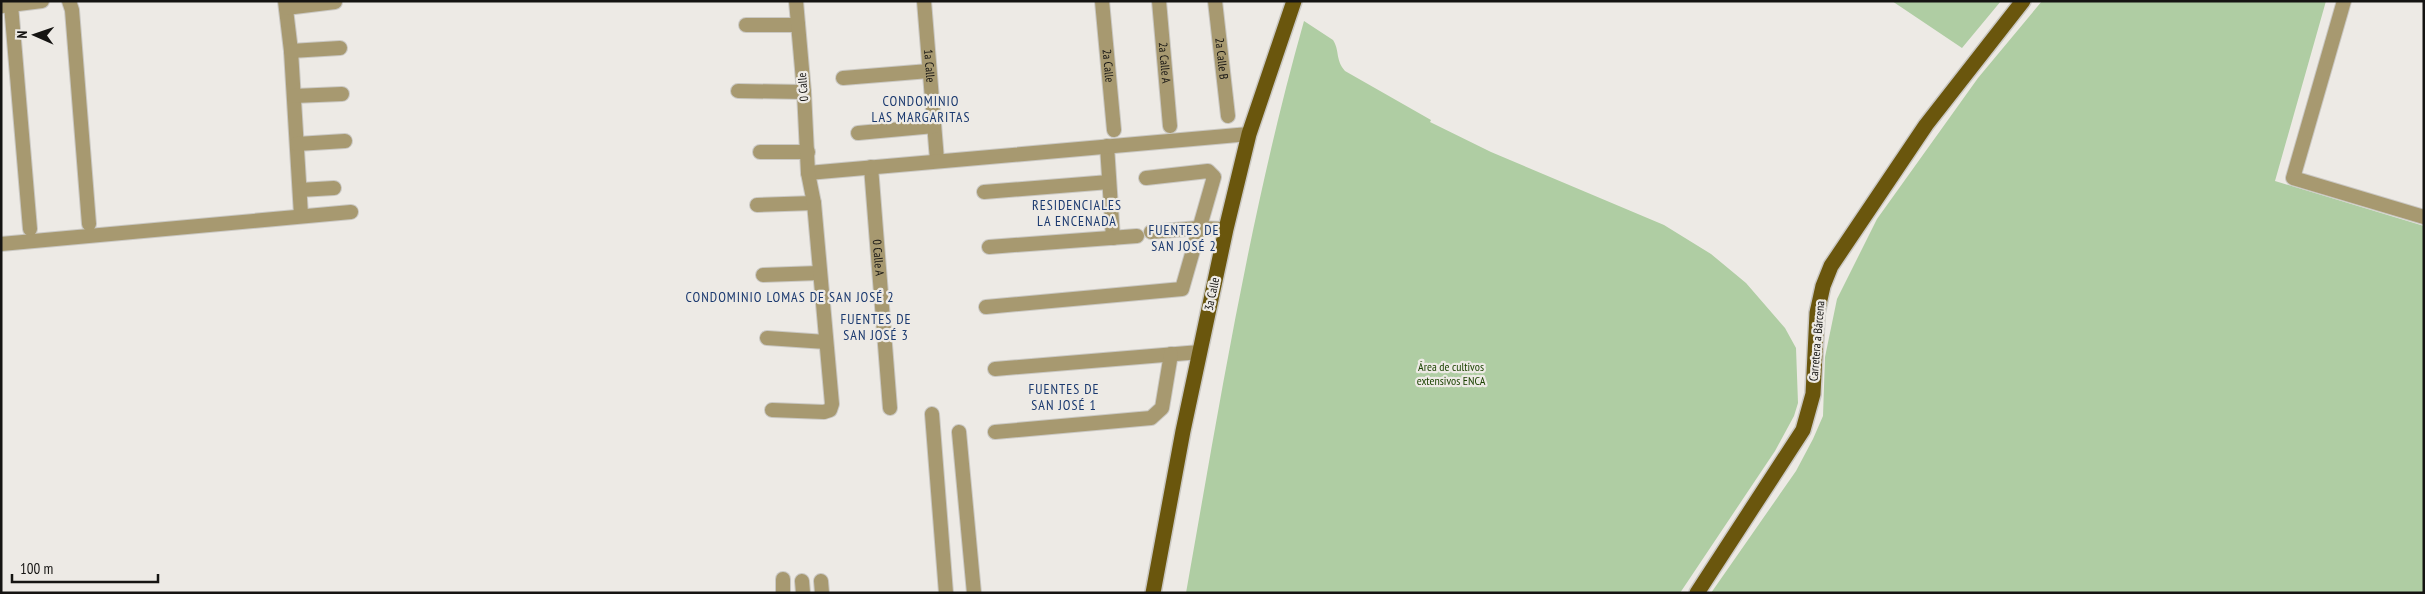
<svg xmlns="http://www.w3.org/2000/svg" width="2425" height="594" viewBox="0 0 2425 594" font-family="'PT Sans Narrow',sans-serif">
  <style>
    .green { fill: #afcda3 }
    .lines { fill: none; stroke-linecap: round; stroke-linejoin: round }
    .minor-casing { stroke: #cac8c3; stroke-width: 16 }
    .major-casing { stroke: #cac8c3; stroke-width: 18 }
    .minor { stroke: #a79970; stroke-width: 14 }
    .major { stroke: #6a560d; stroke-width: 15 }
    .labels { text-anchor: middle; stroke-width: 4.5; stroke-linejoin: round; paint-order: stroke }
    .street-label { font-size: 12px; fill: #151412; stroke: #edeae5 }
    .park-label { font-size: 12px; fill: #1c4302; stroke: #edeae5 }
    .neighbourhood-label { font-size: 14px; letter-spacing: 1px; fill: #1a396f; stroke: #edeae5 }
  </style>
  <rect width="100%" height="100%" fill="#edeae5"/>
  <path class="green" d="M1892 1H2001L1962 48Z
    M2042 1H2326L2275 181 2424 226V593H1711L1796 471 1813 439 1823 416 1825 357 1837 299 1877 219 1978 78Z
    M1304 21 1333 40C1340 51 1335 59 1345 71L1431 120 1430 122 1491 152 1664 225 1711 254 1746 283 1785 328 1796 348 1798 403 1794 416 1775 451 1680 593H1186C1220 401 1251 208 1304 21Z"/>
  <g class="lines">
    <defs>
      <g id="minor">
        <path d="M69 1 72 10 89 224"/>
        <path d="M285 1 291 51 301 215"/>
        <path id="s1" d="M924 1 937 160"/>
        <path id="s2" d="M1102 1 1114 130"/>
        <path id="s3" d="M1159 1 1170 126"/>
        <path id="s4" d="M1215 1 1228 116"/>
        <path d="M2344 1 2293 178 2424 217"/>
        <path d="M11 5 30 229"/>
        <path d="M2 6 42 1"/>
        <path d="M286 8 335 2"/>
        <path d="M746 25H798"/>
        <path d="M291 51 340 48"/>
        <path d="M843 78 929 71"/>
        <path d="M738 91 804 92"/>
        <path d="M294 96 342 94"/>
        <path d="M858 133 934 126"/>
        <path d="M297 144 345 141"/>
        <path d="M1107 146 1113 238"/>
        <path d="M760 152H808"/>
        <path id="s5" d="M871 167 890 408"/>
        <path d="M808 173 1249 134"/>
        <path d="M300 190 334 188"/>
        <path d="M984 192 1109 182"/>
        <path d="M757 205 814 203"/>
        <path d="M1151 232 1198 228 1226 229"/>
        <path d="M1 244 351 212"/>
        <path d="M989 247 1137 236"/>
        <path d="M763 275 819 273"/>
        <path d="M986 307 1182 289 1214 177 1208 171 1146 178"/>
        <path d="M767 338 826 342"/>
        <path d="M995 369 1200 352"/>
        <path d="M772 410 824 412 830 410 832 404 814 203 808 173 804 92 796 1"/>
        <path d="M932 414 946 593"/>
        <path d="M959 432 974 593"/>
        <path d="M995 432 1151 418 1162 408 1171 354"/>
        <path d="M783 579V593"/>
        <path d="M802 581 803 593"/>
        <path d="M821 581 822 593"/>
      </g>
      <path id="major" d="M1153 593 1183 431 1226 229 1249 134 1294 1
        M1697 593 1803 430 1813 394 1817 313 1823 286 1831 266 1926 125 2023 1"/>
    </defs>
    <use href="#minor" class="minor-casing"/>
    <use href="#major" class="major-casing"/>
    <use href="#minor" class="minor"/>
    <use href="#major" class="major"/>
  </g>
  <g class="labels">
    <g class="street-label">
      <text dy="4" stroke="none"><textPath href="#s4" startOffset="58">2a Calle B</textPath></text>
      <text dy="4" stroke="none"><textPath href="#s3" startOffset="62">2a Calle A</textPath></text>
      <text dy="4" stroke="none"><textPath href="#s1" startOffset="65">1a Calle</textPath></text>
      <text dy="4" stroke="none"><textPath href="#s2" startOffset="65">2a Calle</textPath></text>
      <text transform="translate(803 87) rotate(-95)" y="4">0 Calle</text>
      <text dy="4" stroke="none"><textPath href="#s5" startOffset="91">0 Calle A</textPath></text>
      <text transform="translate(1212 294) rotate(-78)" y="4">3a Calle</text>
      <text transform="translate(1817 341) rotate(-85)" y="4">Carretera a Bárcena</text>
    </g>
    <g class="park-label">
      <text x="1451" y="371">Área de cultivos<tspan x="1451" dy="14">extensivos ENCA</tspan></text>
    </g>
    <g class="neighbourhood-label">
      <text x="921" y="106">CONDOMINIO<tspan x="921" dy="16">LAS MARGARITAS</tspan></text>
      <text x="1077" y="210">RESIDENCIALES<tspan x="1077" dy="16">LA ENCENADA</tspan></text>
      <text x="1184" y="235">FUENTES DE<tspan x="1184" dy="16">SAN JOSÉ 2</tspan></text>
      <text x="790" y="302">CONDOMINIO LOMAS DE SAN JOSÉ 2</text>
      <text x="876" y="324">FUENTES DE<tspan x="876" dy="16">SAN JOSÉ 3</tspan></text>
      <text x="1064" y="394">FUENTES DE<tspan x="1064" dy="16">SAN JOSÉ 1</tspan></text>
    </g>
  </g>
  <rect width="2425" height="594" fill="none" stroke="#151412" stroke-width="5"/>
  <g transform="translate(35 35) rotate(272)" stroke="#edeae5" stroke-width="4" paint-order="stroke">
  <path d="M0-4L9 19L0 12L-9 19Z" fill="#151412"/>
  <text y="-8" font-size="14" font-weight="bold" text-anchor="middle" fill="#151412">N</text>
  </g>
  <path d="M12 574v8h146v-8" fill="none" stroke="#151412" stroke-width="2.5"/>
  <text x="20" y="574" font-size="15" fill="#151412" stroke="#edeae5" stroke-width="4" paint-order="stroke">100 m</text>
</svg>
